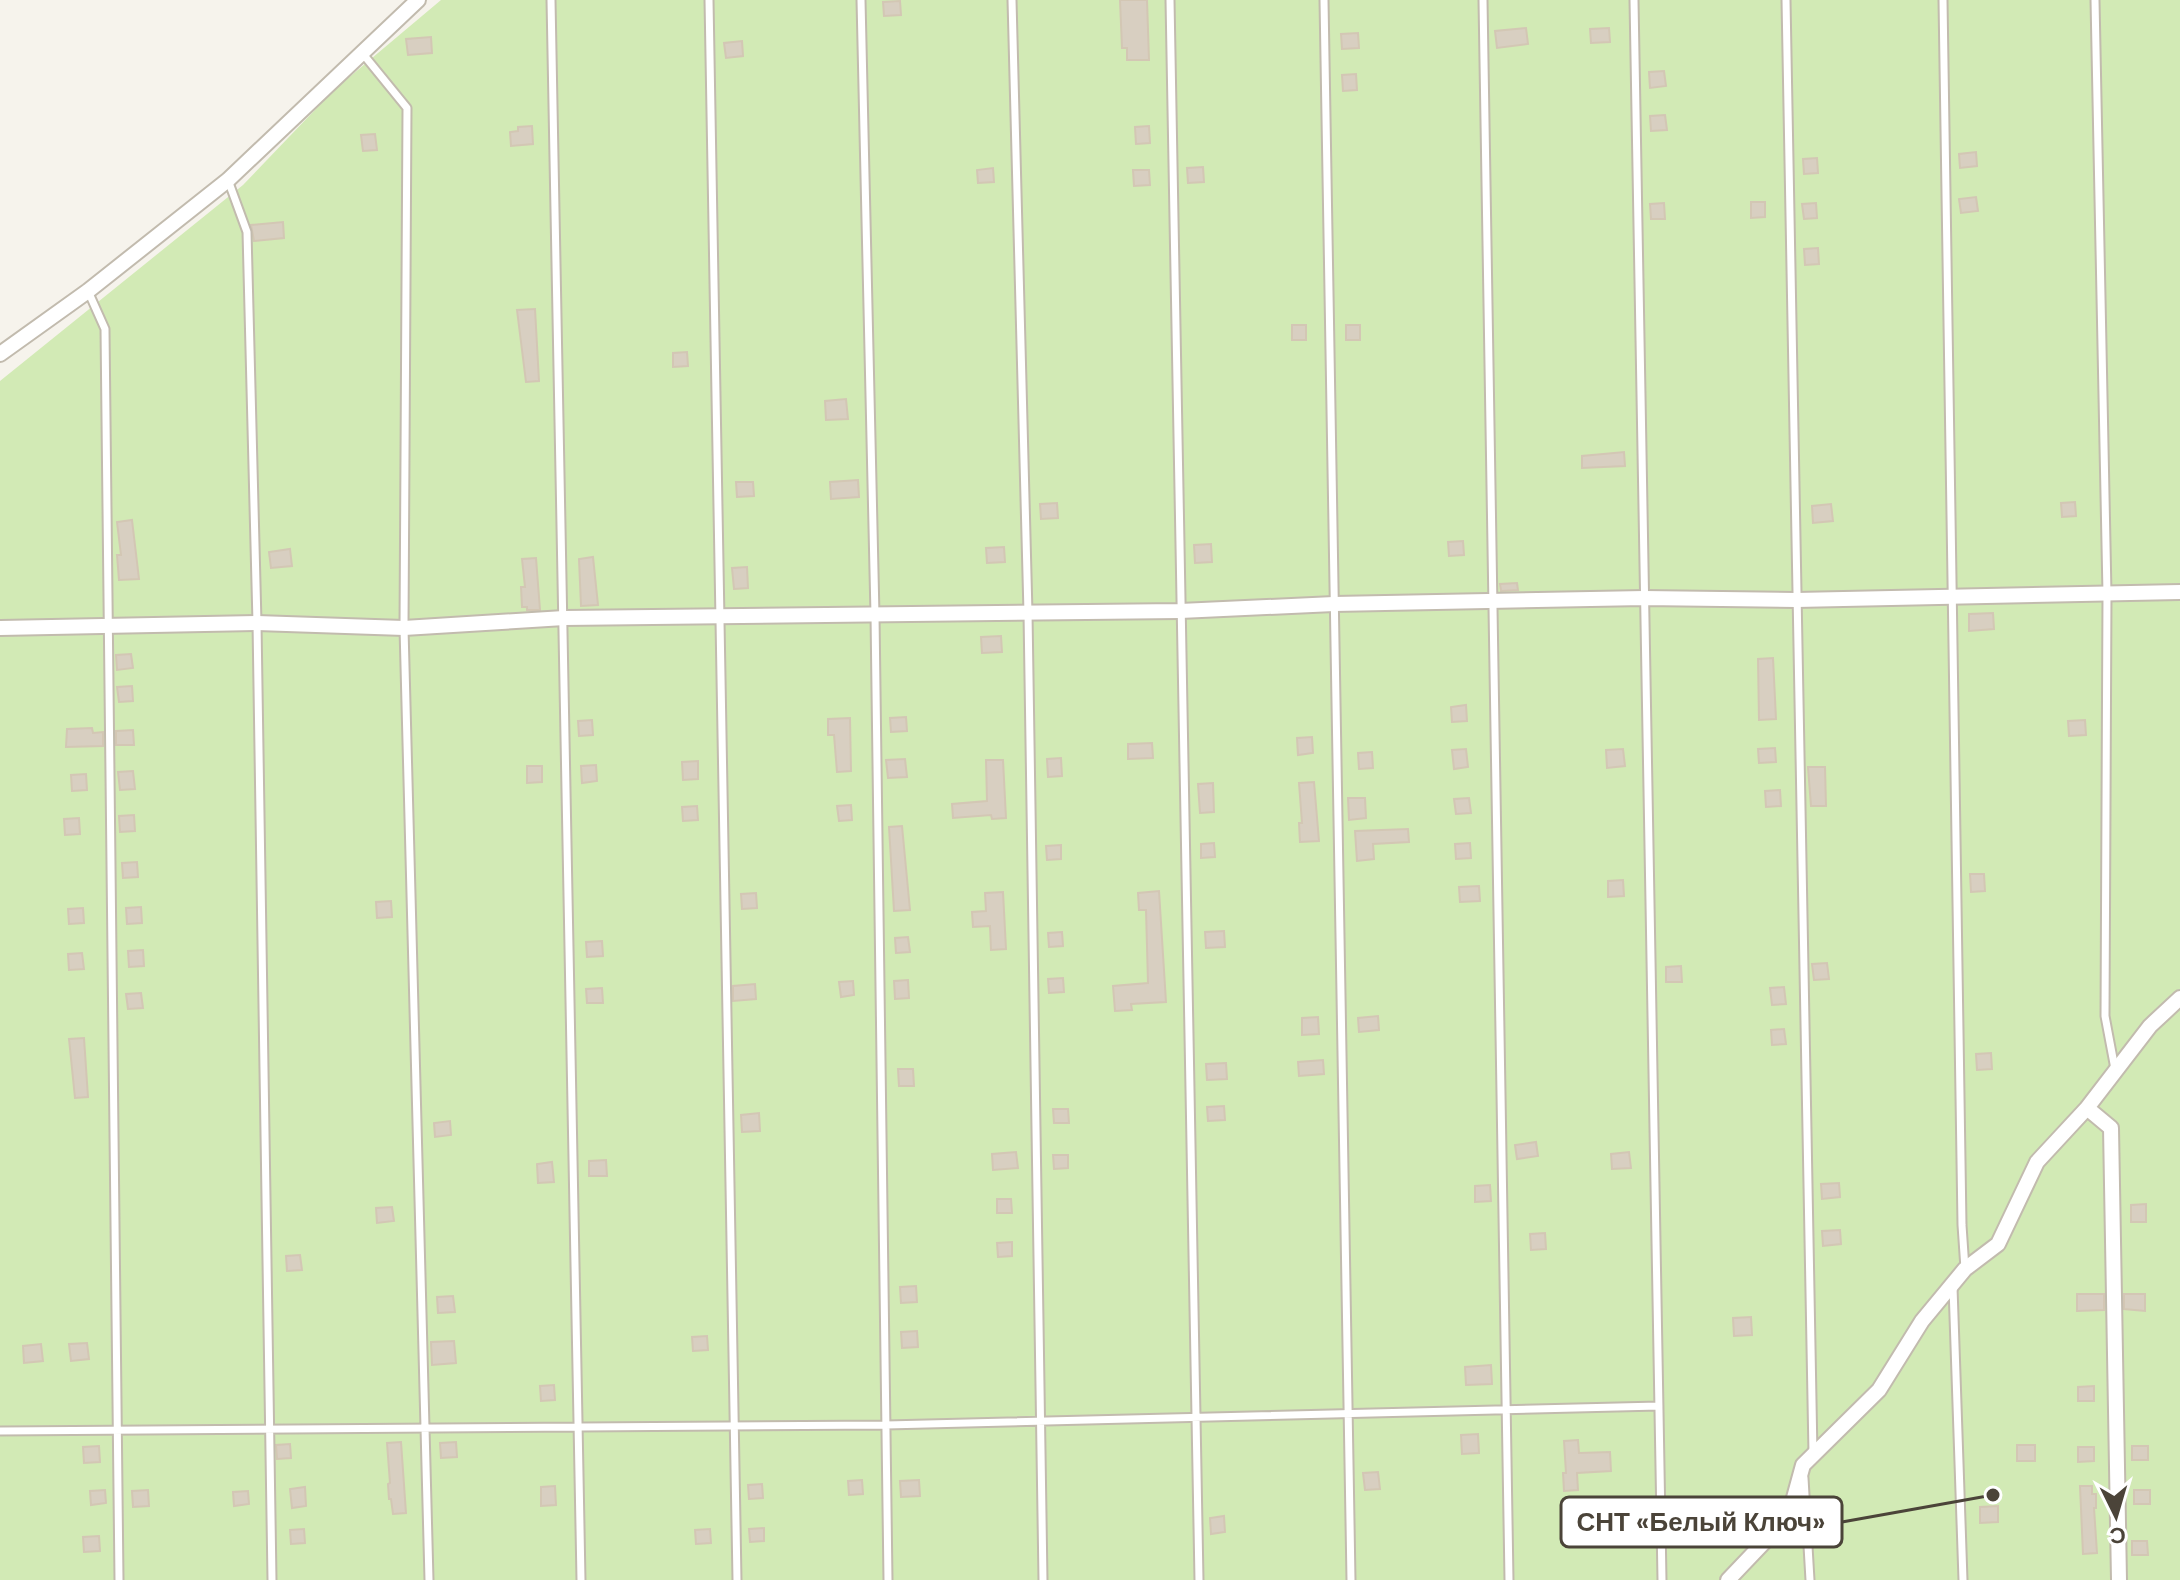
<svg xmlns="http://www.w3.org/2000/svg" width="2180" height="1580" viewBox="0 0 2180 1580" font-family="'DM Sans',sans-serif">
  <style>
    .green { fill: #d2eab5 }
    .building { fill: #d8cfc1; stroke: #d3c7b4; stroke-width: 2 }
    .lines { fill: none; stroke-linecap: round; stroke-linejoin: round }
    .service-casing { stroke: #c2bbae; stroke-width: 11 }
    .minor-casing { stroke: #c2bbae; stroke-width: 18 }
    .service { stroke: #fff; stroke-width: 7 }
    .minor { stroke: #fff; stroke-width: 14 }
    .leader { fill: none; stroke: #4b4439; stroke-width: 3 }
    .callout-dot { fill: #4b4439; stroke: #fff; stroke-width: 3 }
    .callout { fill: #fff; stroke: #4b4439; stroke-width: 3 }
    .callout-label { font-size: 26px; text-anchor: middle; font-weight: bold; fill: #4b4439 }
  </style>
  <rect width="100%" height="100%" fill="#f6f3ec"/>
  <path class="green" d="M441 0H2180V1580H0V381L243 185 334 90Z"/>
  <path class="building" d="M1120 0H1147L1149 60H1127V48H1122Z
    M900 1 901 15 884 16 883 2Z
    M1526 28 1528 44 1497 48 1495 31Z
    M1609 28 1610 42 1591 43 1590 29Z
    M1358 33 1359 48 1342 49 1341 34Z
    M431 37 432 53 408 55 406 39Z
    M742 41 743 56 726 58 724 43Z
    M1664 71 1666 86 1650 88 1649 72Z
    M1356 74 1357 90 1343 91 1342 75Z
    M1665 115 1667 130 1651 131 1650 116Z
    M532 126 533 144 511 146 510 132 518 131V127Z
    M1149 126 1150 143 1136 144 1135 127Z
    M375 134 377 150 363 151 361 135Z
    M1976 152 1977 166 1960 168 1959 154Z
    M1817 158 1818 173 1804 174 1803 159Z
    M1203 167 1204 182 1188 183 1187 168Z
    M993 168 994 182 978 183 977 170Z
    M1133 170H1149L1150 185 1134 186Z
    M1976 197 1978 211 1961 213 1959 199Z
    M1751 202H1765V217L1751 218Z
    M1664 203 1665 219H1651L1650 204Z
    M1816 203 1817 218 1804 219 1802 204Z
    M283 222 284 238 254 241 251 225Z
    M1818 248 1819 264 1805 265 1804 249Z
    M535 309 539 381 526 382 517 310Z
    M1292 325H1306V340H1292Z
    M1346 325H1360V340H1346Z
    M687 352 688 366 673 367V353Z
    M846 399 848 419 826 420 825 401Z
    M1624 452 1625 466 1582 468V456Z
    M858 480 859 497 831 499 830 482Z
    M736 482H753L754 496 737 497Z
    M2075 502 2076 516 2062 517 2061 503Z
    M1057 503 1058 518 1041 519 1040 504Z
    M1831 504 1833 521 1813 523 1812 506Z
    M132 520 139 579 119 580 117 555H121L117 522Z
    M1463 541 1464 555 1449 556 1448 542Z
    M1211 544 1212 562 1195 563 1194 545Z
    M1004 547 1005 562 987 563 986 548Z
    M290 549 292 566 271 568 269 552Z
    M593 557 598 605 581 606 579 559Z
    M536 558 540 610H527V607H522L521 587H525L522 559Z
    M747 567 748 588 734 589 732 568Z
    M1517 583 1518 590 1501 591 1500 584Z
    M1993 613 1994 629 1969 631V614Z
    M1001 636 1002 652 982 653 981 637Z
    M131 654 133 668 117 670 116 655Z
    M1773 658 1776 719 1759 720 1758 659Z
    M132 686 133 701 119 702 117 687Z
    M1466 705 1467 721 1452 722 1451 707Z
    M906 717 907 731 891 732 890 718Z
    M850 718 851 771 837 772 834 735H828V719Z
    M592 720 593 735 579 736 578 721Z
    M2085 720 2086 735 2069 736 2068 721Z
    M92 728 93 733 103 732V746L66 747 67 729Z
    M133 730 134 745H116V731Z
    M1312 737 1313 753 1298 755 1297 738Z
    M1152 743 1153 758 1128 759V744Z
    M1775 748 1776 762 1759 763 1758 749Z
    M1466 749 1468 767 1454 769 1452 750Z
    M1623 749 1625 766 1607 768 1606 750Z
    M1372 752 1373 768 1359 769 1358 753Z
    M1061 758 1062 776 1048 777 1047 759Z
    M905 759 907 777 888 778 886 760Z
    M986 760H1003L1006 818 992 819 991 815 953 818 952 804 987 801Z
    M698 761V779L683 780 682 762Z
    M596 765 597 781 582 783 581 766Z
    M527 766H542V782L527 783Z
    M1808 767H1825L1826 806H1811Z
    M133 771 135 789 120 790 118 772Z
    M86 774 87 790 72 791 71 775Z
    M1314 782 1319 841 1300 842 1299 823H1302L1299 783Z
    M1213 783 1214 812 1200 813 1198 784Z
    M1780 790 1781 806 1766 807 1765 791Z
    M1348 798H1365L1366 818 1349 820Z
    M1469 798 1471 813 1456 814 1454 799Z
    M851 805 852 820 839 821 837 806Z
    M697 806 698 820 683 821 682 807Z
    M134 815 135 831 120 832 119 816Z
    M79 818 80 834 65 835 64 819Z
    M902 826 910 910 894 911 889 827Z
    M1408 829 1409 842 1373 844 1374 859 1357 861 1355 831Z
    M1214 843 1215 857 1201 858V844Z
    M1470 843 1471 858 1456 859 1455 844Z
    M1061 845V859L1047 860 1046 846Z
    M137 862 138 877 123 878 122 863Z
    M1970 874H1984L1985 891 1971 892Z
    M1623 880 1624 896 1608 897V881Z
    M1479 886 1480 901 1460 902 1459 887Z
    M1159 891 1166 1002 1131 1004 1132 1010 1115 1011 1113 986 1148 983 1146 910H1139L1138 893Z
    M1003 892 1006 949 991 950 990 926 973 927 972 912 986 911 985 893Z
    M756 893 757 908 742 909 741 894Z
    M391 901 392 917 377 918 376 902Z
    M141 907 142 923 127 924 126 908Z
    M83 908 84 923 69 924 68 909Z
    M1224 931 1225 947 1206 948 1205 932Z
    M1062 932 1063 946 1049 947 1048 933Z
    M908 937 910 952 896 953 895 938Z
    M602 941 603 956 587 957 586 942Z
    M143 950 144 966 129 967 128 951Z
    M82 953 84 969 69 970 68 954Z
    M1827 963 1829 979 1814 980 1812 964Z
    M1681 966 1682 982H1666V967Z
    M1063 978 1064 992 1049 993 1048 979Z
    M908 980 909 998 895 999 894 981Z
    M853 981 854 995 841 997 839 982Z
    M755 984 756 999 733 1001V986Z
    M1784 987 1786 1004 1772 1005 1770 988Z
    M602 988 603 1003H587L586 989Z
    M141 993 143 1008 128 1009 126 994Z
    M1378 1016 1379 1030 1359 1032 1358 1018Z
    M1318 1017 1319 1034 1302 1035V1018Z
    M1784 1029 1786 1044 1772 1045 1771 1030Z
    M84 1038 88 1097 75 1098 69 1039Z
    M1991 1053 1992 1069 1977 1070 1976 1054Z
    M1323 1060 1324 1074 1299 1076 1298 1062Z
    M1226 1063 1227 1079 1207 1080 1206 1064Z
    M898 1069H913L914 1086H899Z
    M1224 1106 1225 1120 1208 1121 1207 1107Z
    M1053 1109H1068L1069 1123H1054Z
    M759 1113 760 1131 742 1132 741 1115Z
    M450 1121 451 1135 435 1137 434 1123Z
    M1536 1142 1538 1156 1517 1159 1515 1145Z
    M1016 1152 1018 1168 993 1170 992 1154Z
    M1629 1152 1631 1168 1612 1169 1611 1154Z
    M1053 1155H1068V1168L1054 1169Z
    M606 1160 607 1176H589V1161Z
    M552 1162 554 1182 538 1183 537 1164Z
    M1839 1183 1840 1197 1822 1199 1821 1184Z
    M1490 1185 1491 1201 1475 1202V1186Z
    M997 1199H1011L1012 1213H997Z
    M2146 1204V1222H2131V1205Z
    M392 1207 394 1221 377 1223 376 1208Z
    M1840 1230 1841 1244 1823 1246 1822 1231Z
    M1545 1233 1546 1249 1531 1250 1530 1234Z
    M1012 1242V1256L998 1257 997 1243Z
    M300 1255 302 1270 287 1271 286 1256Z
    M916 1286 917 1302 901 1303 900 1287Z
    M2077 1294H2104V1310L2077 1311Z
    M2124 1294H2145V1311L2124 1309Z
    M453 1296 455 1312 438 1313 437 1297Z
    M1751 1317 1752 1335 1734 1336 1733 1318Z
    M917 1331 918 1347 902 1348 901 1332Z
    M707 1336 708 1350 693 1351 692 1337Z
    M454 1341 456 1363 432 1365 431 1342Z
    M87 1343 89 1359 71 1361 69 1344Z
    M41 1344 43 1361 24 1363 23 1346Z
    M1491 1365 1492 1384 1466 1385 1465 1367Z
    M554 1385 555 1400 541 1401 540 1386Z
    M2094 1386V1401H2078V1387Z
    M1478 1434 1479 1453 1462 1454 1461 1435Z
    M1578 1440 1579 1453 1610 1452 1611 1471 1577 1473 1578 1490 1564 1491 1563 1473H1566L1564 1441Z
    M401 1442 406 1513 393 1514 391 1499H389L388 1484 390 1483 387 1443Z
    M456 1442 457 1457 441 1458 440 1443Z
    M290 1444 291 1458 277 1459 276 1445Z
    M2017 1445H2035V1461H2017Z
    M99 1446 100 1462 84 1463 83 1447Z
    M2132 1446H2148V1460H2132Z
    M2078 1447H2094V1461L2078 1462Z
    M1378 1472 1380 1489 1365 1490 1363 1473Z
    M862 1480 863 1494 849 1495 848 1481Z
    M919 1480 920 1496 901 1497 900 1481Z
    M762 1484 763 1498 749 1499 748 1485Z
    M555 1486 556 1505 541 1506V1487Z
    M2080 1486H2092V1494H2096V1508H2094L2097 1553 2083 1554Z
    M305 1487 306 1506 292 1508 290 1489Z
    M105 1490 106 1503 91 1505 90 1491Z
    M148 1490 149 1506 133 1507 132 1491Z
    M2134 1490H2150V1504H2134Z
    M248 1491 249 1504 234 1506 233 1492Z
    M1998 1506V1522L1980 1523V1507Z
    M1224 1516 1225 1532 1211 1534 1210 1518Z
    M764 1528V1541L750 1542 749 1529Z
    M304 1529 305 1543 291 1544 290 1530Z
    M710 1529 711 1543 696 1544 695 1530Z
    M99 1536 100 1551 84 1552 83 1537Z
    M2132 1541H2147L2148 1555H2132Z"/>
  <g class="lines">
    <defs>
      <path id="service" d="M551 0 581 1580
        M709 0 737 1580
        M861 0 875 615 888 1580
        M1012 0 1028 613 1043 1580
        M1170 0 1199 1580
        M1324 0 1351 1580
        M1483 0 1509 1580
        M1634 0 1662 1580
        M1786 0 1813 1454
        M1943 0 1962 1225 1965 1269
        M2095 0 2107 594 2105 1016 2115 1069
        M363 54 407 108 404 628 429 1580
        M228 180 247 232 257 623 272 1580
        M88 291 105 329 119 1580
        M1953 1287 1963 1580
        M0 1431 886 1425 1659 1406
        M1804 1478 1810 1580"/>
      <path id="minor" d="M0 354 88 291 228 180 418 0
        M0 628 257 623 404 628 564 618 1180 611 1334 604 1644 598 1796 600 2180 592
        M2087 1108 2111 1128 2119 1580
        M1728 1580 1789 1516 1803 1465 1879 1390 1922 1321 1965 1269 1998 1244 2037 1162 2087 1108 2150 1026 2180 998"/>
    </defs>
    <use href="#service" class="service-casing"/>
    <use href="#minor" class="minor-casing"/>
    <use href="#service" class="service"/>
    <use href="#minor" class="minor"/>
  </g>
  <path class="leader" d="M1993 1495L1842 1522"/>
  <circle class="callout-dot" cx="1993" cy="1495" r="8"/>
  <rect class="callout" x="1561" y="1497" width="281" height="50" rx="8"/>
  <g class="callout-label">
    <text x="1701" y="1531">СНТ «Белый Ключ»</text>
  </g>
  <g transform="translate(2116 1516) rotate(175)" stroke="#ffffff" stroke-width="6" paint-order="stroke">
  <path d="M0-6L14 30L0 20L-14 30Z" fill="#4b4439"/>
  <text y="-12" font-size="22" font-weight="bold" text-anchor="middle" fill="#4b4439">С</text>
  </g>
</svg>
